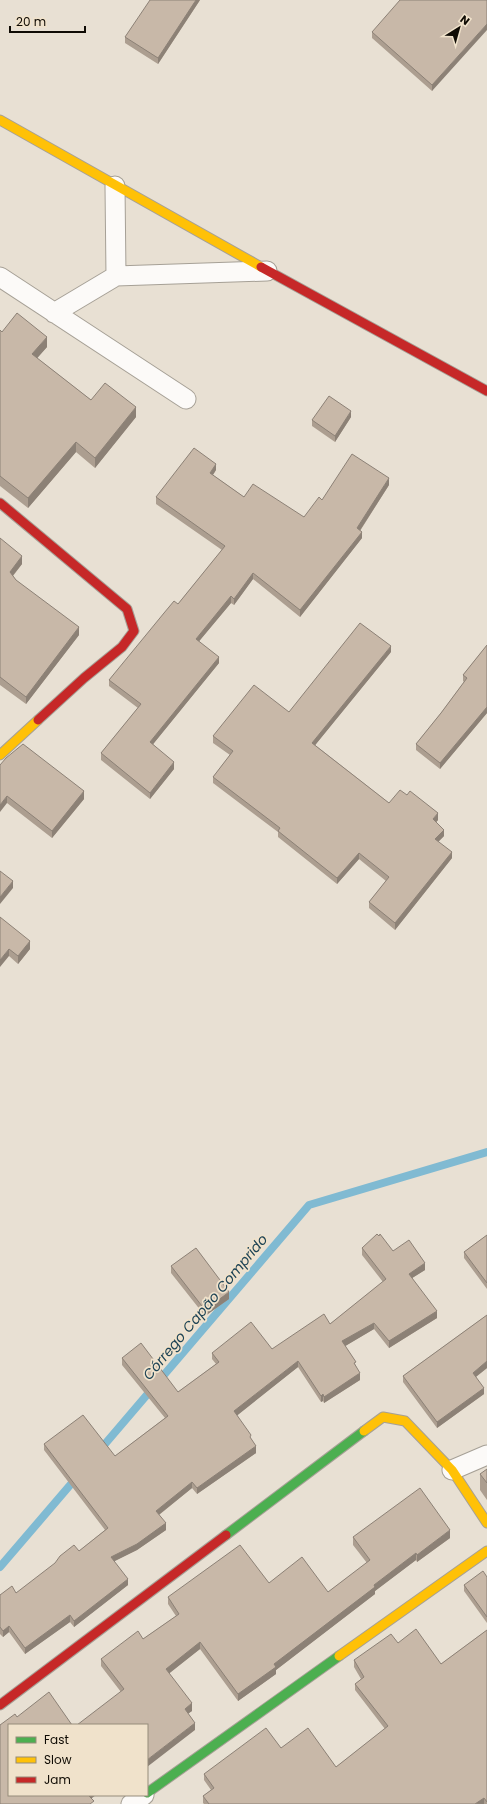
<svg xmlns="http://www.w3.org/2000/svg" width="487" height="1804" viewBox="0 0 487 1804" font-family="Poppins,sans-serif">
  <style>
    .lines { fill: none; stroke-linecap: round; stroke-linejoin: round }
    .stream { stroke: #80bad2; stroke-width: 8 }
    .street-casing { stroke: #a6a096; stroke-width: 21 }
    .fast-casing { stroke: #a6a096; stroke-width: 11 }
    .slow-casing { stroke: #a6a096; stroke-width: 11 }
    .jam-casing { stroke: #a6a096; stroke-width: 11 }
    .street { stroke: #fcfaf8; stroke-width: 19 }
    .fast { stroke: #4caf50; stroke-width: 9 }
    .slow { stroke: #ffc107; stroke-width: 9 }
    .jam { stroke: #c62828; stroke-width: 9 }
    .wall { fill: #ac9e90 }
    .shaded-wall { fill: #8c8176 }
    .building { fill: #c8b8a8; stroke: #8c8176 }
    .labels { text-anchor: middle; stroke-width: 3.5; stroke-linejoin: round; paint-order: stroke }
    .water-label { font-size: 14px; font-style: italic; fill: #1d4355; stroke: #f0e2cb }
  </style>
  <rect width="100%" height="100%" fill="#e8e0d3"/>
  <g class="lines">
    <path class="stream" d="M99 1451 309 1205 487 1152
      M0 1567 77 1477"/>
    <defs>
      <path id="street" d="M115 186 116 276
        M0 277 186 399
        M54 313 116 276 267 271
        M452 1470 487 1455
        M131 1804 144 1795"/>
      <path id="fast" d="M226 1535 364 1431
        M147 1793 339 1656"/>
      <path id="slow" d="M0 120 261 267
        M0 755 38 720
        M364 1431 383 1417 405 1421 452 1470 487 1523
        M339 1656 487 1551"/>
      <path id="jam" d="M261 267 487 391
        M0 503 127 609 134 631 122 647 84 678 38 720
        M0 1705 226 1535"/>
    </defs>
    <use href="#street" class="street-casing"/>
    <use href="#fast" class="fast-casing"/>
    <use href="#slow" class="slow-casing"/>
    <use href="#jam" class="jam-casing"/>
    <use href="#street" class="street"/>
    <use href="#fast" class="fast"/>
    <use href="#slow" class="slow"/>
    <use href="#jam" class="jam"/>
  </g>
  <path class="wall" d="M200 0 158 64 125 43V37Z
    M487 0 432 91 372 38V32Z
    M0 330 2 332 47 347 37 358 91 400 136 417 95 468 76 452 28 508 0 486Z
    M351 417 335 442 312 426V420Z
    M216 470 213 475 244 497 304 517 322 500 389 485 360 531 362 538 300 617 253 579 234 605 231 603 199 641 219 663 153 744 174 769 150 799 101 760V753L138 708 109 686V680L178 604 222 550 156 504V497Z
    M0 538 22 564 13 576 16 580 79 635 26 704 0 685Z
    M487 645V713L440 769 416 750V744L441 713 464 682 463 681V675Z
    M391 652 315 745 389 803 438 820 436 822 444 836 438 842 452 858 395 930 369 908V902L386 881 359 859 337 884 278 837V832L213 783V777L230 755 213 743V736L289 712Z
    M0 765 84 799 52 838 7 803Z
    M0 917 30 949 18 964 9 956Z
    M487 1235V1289L464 1258V1252Z
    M362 1248 393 1251 425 1270 412 1278 437 1318 389 1348 374 1329 345 1346 356 1366 360 1380 324 1403 323 1401 321 1402 298 1367 237 1415 251 1439 256 1453 197 1494 192 1488 159 1515 166 1530 137 1550 114 1561 128 1585 74 1627 70 1622 25 1654 9 1632 3 1637 0 1634V1595L16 1593 79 1551 105 1530 44 1450V1444L115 1456 165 1418 122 1365V1358L178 1392 216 1364 212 1359V1353L272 1349 330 1324 383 1282 362 1255Z
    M171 1266 229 1299 205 1316 171 1273Z
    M487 1315V1368L476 1377 484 1394 437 1428 403 1382V1376Z
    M487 1469V1500L480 1490V1474Z
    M353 1537 450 1538 417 1562 416 1560 375 1591V1594L276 1670V1674L238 1701 200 1649 169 1673 192 1711 188 1713 195 1730 121 1692 101 1666V1659L143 1639 176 1616 168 1604V1597L269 1583 328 1592 367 1563 353 1545Z
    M487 1577V1623L464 1591V1585Z
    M487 1630V1804H204L203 1803V1796L211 1790 204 1780V1774L281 1748 336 1767 385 1729 355 1690V1684L361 1679 354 1667V1660L398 1643 441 1664Z"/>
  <path class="shaded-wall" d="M196 0H200L158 64V58Z
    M487 24V30L432 91V85Z
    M47 337V347L32 364V354Z
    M136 407V417L95 468V458Z
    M351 411V417L335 442V436Z
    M76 442V452L28 508V498Z
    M216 464V470L210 479V473Z
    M389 478V485L357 535V528Z
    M362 532V538L300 617V610Z
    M22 556V564L10 579V572Z
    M253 573V579L234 605V599Z
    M231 596V603L196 645V639Z
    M79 627V635L26 704V697Z
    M391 646V652L312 749V743Z
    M219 657V663L150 748V742Z
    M487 707V713L440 769V763Z
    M174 762V769L150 799V793Z
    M84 791V799L52 838V831Z
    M7 796V803L0 812V805Z
    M438 813V820L433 826V819Z
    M444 830V836L435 845V839Z
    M452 852V858L395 930V923Z
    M359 853V859L337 884V878Z
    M13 881V888L0 904V897Z
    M30 941V949L18 964V956Z
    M9 949V956L0 967V960Z
    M425 1263V1270L409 1280V1274Z
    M229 1292V1299L205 1316V1310Z
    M437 1311V1318L389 1348V1341Z
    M374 1323V1329L342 1348V1341Z
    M298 1361V1367L234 1418V1411Z
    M487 1361V1368L473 1379V1373Z
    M360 1373V1380L324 1403V1397Z
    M484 1388V1394L437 1428V1422Z
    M323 1394V1401L321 1402V1396Z
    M256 1446V1453L197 1494V1488Z
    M192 1482V1488L156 1517V1511Z
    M166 1523V1530L137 1550 111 1563V1557Z
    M450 1530V1538L417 1562V1555Z
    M416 1553V1560L375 1591V1594L276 1670V1674L238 1701V1694L274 1664 374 1585Z
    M128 1579V1585L74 1627V1621Z
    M70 1615V1622L25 1654V1648Z
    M9 1626V1632L3 1637V1631Z
    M200 1642V1649L166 1676V1669Z
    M192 1703V1711L185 1716V1709Z
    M195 1723V1730L147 1767V1760Z
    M88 1795H96L88 1801Z
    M484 1798V1804H475Z"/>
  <path class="building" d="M150 0H196L158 58 125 37Z
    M400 0H487V24L432 85 372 32Z
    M17 313 47 337 32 354 91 400 105 383 136 407 95 458 76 442 28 498 0 476V330L2 332Z
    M329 396 351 411 335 436 312 420Z
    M194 448 216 464 210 473 244 497 253 484 304 517 319 497 322 500 352 454 389 478 357 528 362 532 300 610 253 573 234 599 231 596 196 639 219 657 150 742 174 762 150 793 101 753 141 704 109 680 164 613 174 601 178 604 225 546 156 497Z
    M0 538 22 556 10 572 16 580 79 627 26 697 0 677Z
    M360 623 391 646 312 743 389 803 400 790 407 795 410 791 438 813 433 819 444 830 435 839 452 852 395 923 369 902 389 877 359 853 337 878 278 831 280 828 213 777 233 751 213 736 254 685 289 712Z
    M487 645V707L440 763 416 744 441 713 467 678 463 675Z
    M23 744 84 791 52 831 7 796 0 805V765L6 758Z
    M0 871 13 881 0 897Z
    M0 917 30 941 18 956 9 949 0 960Z
    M377 1234 379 1236 380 1234 393 1251 409 1240 425 1263 409 1274 437 1311 389 1341 374 1323 342 1341 356 1362 354 1363 360 1373 324 1397 323 1394 321 1396 298 1361 234 1411 251 1435 250 1437 256 1446 197 1488 192 1482 156 1511 166 1523 137 1544 111 1557 128 1579 74 1621 70 1615 25 1648 9 1626 3 1631 0 1627V1595L12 1586 16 1593 55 1563 60 1556 74 1545 79 1551 108 1528 44 1444 83 1415 115 1456 168 1416 122 1358 141 1343 178 1392 219 1362 212 1353 251 1322 272 1349 324 1314 330 1324 386 1279 362 1248Z
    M487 1235V1283L464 1252Z
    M196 1248 229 1292 205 1310 171 1266Z
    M487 1315V1361L473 1373 484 1388 437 1422 403 1376Z
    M487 1469V1483L480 1474Z
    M420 1488 450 1530 417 1555 416 1553 374 1585 375 1587 274 1664 276 1667 238 1694 200 1642 166 1669 192 1703 185 1709 195 1723 147 1760V1725H77L124 1689 101 1659 138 1631 143 1639 179 1614 168 1597 240 1545 269 1583 302 1557 328 1592 370 1560 353 1537Z
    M483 1571 487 1577V1617L464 1585Z
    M416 1629 441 1664 487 1630V1802L484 1798 475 1804H209L203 1796 214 1788 204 1774 266 1728 281 1748 308 1728 336 1767 388 1726 355 1684 364 1677 354 1660 391 1634 398 1643Z
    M49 1692 72 1725H9V1795H88L94 1801 90 1804H0V1725L15 1714 17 1717Z"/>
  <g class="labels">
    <g class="water-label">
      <text transform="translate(205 1307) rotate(-50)" y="5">Córrego Capão Comprido</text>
    </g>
  </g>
  <rect x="8" y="1724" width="140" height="72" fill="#f0e2cb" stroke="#968c7b"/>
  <rect x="16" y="1737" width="20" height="6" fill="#4caf50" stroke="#968c7b"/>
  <text x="44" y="1744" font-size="12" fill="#0f0b04">Fast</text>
  <rect x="16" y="1757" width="20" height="6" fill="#ffc107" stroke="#968c7b"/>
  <text x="44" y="1764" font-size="12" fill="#0f0b04">Slow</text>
  <rect x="16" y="1777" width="20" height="6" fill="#c62828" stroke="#968c7b"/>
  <text x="44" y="1784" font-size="12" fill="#0f0b04">Jam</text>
  <g transform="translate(459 28) rotate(37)" stroke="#f0e2cb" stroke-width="3" paint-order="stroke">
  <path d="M0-3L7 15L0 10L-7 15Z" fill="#0f0b04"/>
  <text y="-6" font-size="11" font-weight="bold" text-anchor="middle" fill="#0f0b04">N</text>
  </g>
  <path d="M10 26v6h75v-6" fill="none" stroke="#0f0b04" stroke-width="2"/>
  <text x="16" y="26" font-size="12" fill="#0f0b04" stroke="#f0e2cb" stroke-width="3" paint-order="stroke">20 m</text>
</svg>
